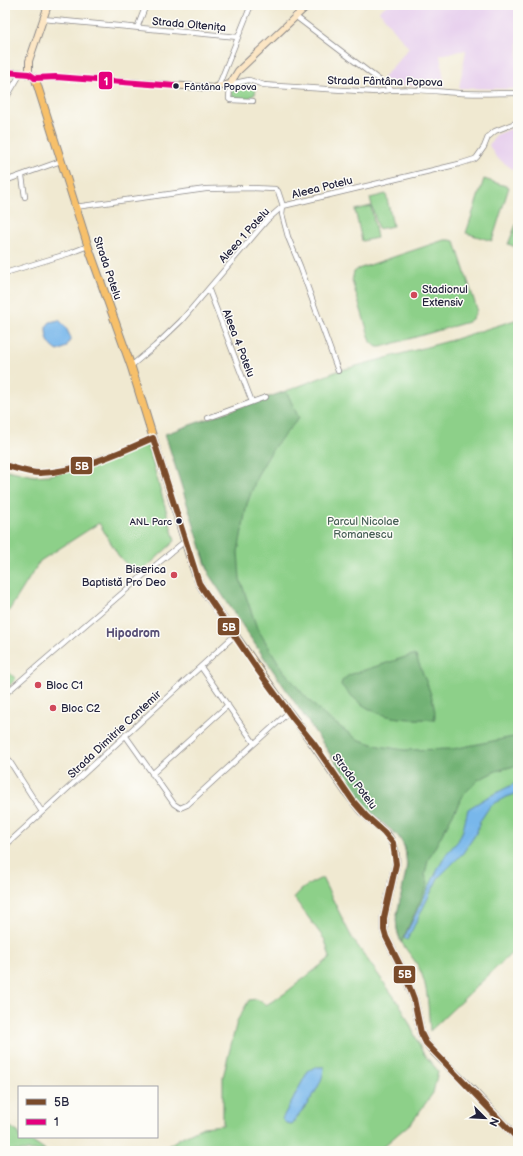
<svg xmlns="http://www.w3.org/2000/svg" width="523" height="1156" viewBox="0 0 523 1156" font-family="'Balsamiq Sans',sans-serif">
  <style>
    .built { fill: #e8d2ee }
    .green { fill: #8dd089; stroke: #587962 }
    .forest { fill: #72b275; stroke: #4a6a58 }
    .water { fill: #78b7eb; stroke: #4d6c93 }
    .lines { fill: none; stroke-linecap: round; stroke-linejoin: round }
    .street-casing { stroke: #898686; stroke-width: 6 }
    .secondary-casing { stroke: #898686; stroke-width: 8 }
    .primary-casing { stroke: #898686; stroke-width: 9 }
    .street { stroke: #fff; stroke-width: 4.5 }
    .secondary { stroke: #fce6c4; stroke-width: 6 }
    .primary { stroke: #f7c06b; stroke-width: 7 }
    .bus-1-casing { stroke: #fdfcf7; stroke-width: 9 }
    .bus-2-casing { stroke: #fdfcf7; stroke-width: 9 }
    .bus-1 { stroke: #7a4b2a; stroke-width: 6 }
    .bus-2 { stroke: #e5007d; stroke-width: 6 }
    .bus-dot { fill: #22223b; stroke: #fdfcf7; stroke-width: 1.5 }
    .poi-dot { fill: #d1495b; stroke: #fdfcf7; stroke-width: 1.5 }
    .labels { text-anchor: middle; stroke-width: 3; stroke-linejoin: round; paint-order: stroke }
    .bus-label { font-size: 10px; fill: #22223b; stroke: #fdfcf7; text-anchor: start }
    .street-label { font-size: 11px; fill: #22223b; stroke: #fdfcf7 }
    .poi-label { font-size: 11px; fill: #22223b; stroke: #fdfcf7; text-anchor: start }
    .park-label { font-size: 11px; fill: #475f56; stroke: #fdfcf7 }
    .neighbourhood-label { font-size: 12px; font-weight: bold; fill: #585076; stroke: #fdfcf7 }
    .line-badge { stroke: #fdfcf7; stroke-width: 1.5 }
    .badge-label { font-size: 11px; text-anchor: middle; font-weight: bold; fill: #fff }
  </style>
  <rect width="100%" height="100%" fill="#fdfcf7"/>
  <filter id="ink" filterUnits="userSpaceOnUse"><feTurbulence type="fractalNoise" baseFrequency=".025" numOctaves="2"/><feDisplacementMap in="SourceGraphic" scale="8" xChannelSelector="R" yChannelSelector="G"/><feConvolveMatrix kernelMatrix="1 2 1 2 8 2 1 2 1" color-interpolation-filters="sRGB"/></filter>
  <filter id="wash" filterUnits="userSpaceOnUse"><feTurbulence type="fractalNoise" baseFrequency=".012" numOctaves="4" result="noise"/><feDisplacementMap in="SourceGraphic" scale="16" xChannelSelector="R" yChannelSelector="G"/><feGaussianBlur stdDeviation="0.9" result="paint"/><feColorMatrix in="noise" values="0 0 0 0 0 0 0 0 0 0 0 0 0 0 0 0 0 1.4 0 .05"/><feComposite in="paint" operator="in"/></filter>
  <g filter="url(#wash)">
    <rect width="100%" height="100%" fill="#f0e9d1"/>
    <path class="built" d="M387 5H518V89L459 88 466 50 440 55 445 87 392 85 383 78 409 48 379 11Z
      M518 126V173L496 157 489 145 496 135Z"/>
    <path class="green" d="M247 83 256 89 255 94 248 99 231 98V90L242 84Z
      M484 179 509 187 492 241 466 233Z
      M386 194 393 226 378 229 370 198Z
      M371 206 377 238 362 241 355 210Z
      M518 220V248L508 244Z
      M444 240H450L454 241 456 245 477 309 473 318 468 322 381 347H377L371 342 352 281 354 272 358 269Z
      M518 319V947L430 1031C428 1010 429 987 419 968 412 954 399 945 397 929 395 919 399 909 401 899 405 878 412 855 399 837 392 828 378 818 369 811L210 576 202 553 253 404 338 371 449 341Z
      M147 443 175 541 137 576 118 555 99 523 40 561 5 617V473L7 470 34 476 49 475 97 464Z
      M7 670 16 679 9 686 5 681V672Z
      M322 878 352 938 402 1008 423 1053 438 1071 433 1093 412 1122 378 1151H160L180 1138 203 1127 223 1125V1077L237 1021 249 1000 257 999 266 1005 284 994 330 958 325 940 294 898C301 888 311 883 322 878Z
      M5 1123 19 1133V1137H25L46 1151H5Z"/>
    <path class="forest" d="M286 391 299 418 274 447 258 474 247 504 238 552 240 579 257 628 283 670 303 694 325 716 357 739 379 746 404 750 453 749 518 736V765L496 771 478 780 464 794 428 860 425 875 428 884 401 943 397 929 396 919 407 867 405 847 398 836 369 811 250 637 210 576 165 434Z
      M412 655 416 656C423 675 436 700 435 719 393 720 370 718 341 685L342 681 349 675Z"/>
    <path class="water" d="M59 320 65 326 71 338 66 347 58 351C48 345 46 338 46 327L50 322Z
      M514 784H518V793L504 798 490 806 480 821 477 832 463 853 438 878 407 940 404 938 439 867 447 853 458 841 463 830 468 809 486 798Z
      M315 1067H324C324 1085 303 1110 292 1124L286 1123 282 1119 308 1071Z"/>
  </g>
  <g filter="url(#ink)">
    <g class="lines">
      <defs>
        <path id="street" d="M295 16 391 89
          M43 19 238 37
          M137 28 146 5
          M218 87 251 5
          M5 100 21 73
          M253 101 230 100 229 99 230 84 249 80 264 85 277 86 376 92C404 87 431 91 459 93 479 94 499 93 518 93
          M22 176 25 197
          M5 181 61 161
          M75 207 206 189 252 188 275 189 278 191 283 206 282 214 288 237 300 266 338 371
          M5 273 70 253 88 246
          M209 290 252 402
          M131 366 155 346 181 321 267 220 283 206 459 164 475 159 477 157 484 147 488 137 495 131 518 122
          M208 418 266 397
          M201 667 254 743
          M5 694 134 583 185 541
          M125 735 174 804 180 808 187 805 289 712
          M5 754 42 812
          M152 774 228 705
          M5 846 234 636"/>
        <path id="secondary" d="M29 74V61L48 5
          M35 78 56 77 213 88 230 84 238 71 308 5
          M5 465C16 469 29 473 41 473 73 471 124 452 153 438"/>
        <path id="primary" d="M5 72 29 74 35 78 88 246 131 366 192 564 199 583 206 594 289 712 313 744 346 792C351 798 356 806 362 812 380 831 396 832 396 864L384 918V930L386 937 405 975 409 986 414 999 421 1033 426 1043 434 1052 475 1093 518 1139"/>
      </defs>
      <use href="#street" class="street-casing"/>
      <use href="#secondary" class="secondary-casing"/>
      <use href="#primary" class="primary-casing"/>
      <use href="#street" class="street"/>
      <use href="#secondary" class="secondary"/>
      <use href="#primary" class="primary"/>
      <defs>
        <path id="bus-1" d="M153 438 199 583 257 669 292 717 314 744 353 801 366 816 384 832 393 843 396 864 384 918V930L386 937 405 975 414 999 421 1033 426 1043 518 1139
          M7 466C18 469 29 473 40 473 77 472 119 453 153 438"/>
        <path id="bus-2" d="M5 72 29 74 35 78
          M35 78 56 77 176 86"/>
      </defs>
      <use href="#bus-1" class="bus-1-casing"/>
      <use href="#bus-2" class="bus-2-casing"/>
      <use href="#bus-1" class="bus-1"/>
      <use href="#bus-2" class="bus-2"/>
    </g>
  </g>
  <g class="bus-dot">
    <circle cx="176" cy="86" r="3.5"/>
    <circle cx="179" cy="521" r="3.5"/>
  </g>
  <g class="poi-dot">
    <circle cx="414" cy="295" r="4"/>
    <circle cx="174" cy="575" r="4"/>
    <circle cx="38" cy="685" r="4"/>
    <circle cx="53" cy="708" r="4"/>
  </g>
  <g class="labels">
    <g class="bus-label">
      <text x="184" y="90">Fântâna Popova</text>
      <text x="172" y="525" text-anchor="end">ANL Parc</text>
    </g>
    <g class="street-label">
      <text transform="translate(189 24) rotate(5)" y="4">Strada Oltenița</text>
      <text transform="translate(385 81) rotate(1)" y="4">Strada Fântâna Popova</text>
      <text transform="translate(322 187) rotate(-14)" y="4">Aleea Potelu</text>
      <text transform="translate(244 235) rotate(-48)" y="4">Aleea 1 Potelu</text>
      <text transform="translate(108 268) rotate(71)" y="4">Strada Potelu</text>
      <text transform="translate(239 343) rotate(69)" y="4">Aleea 4 Potelu</text>
      <text transform="translate(114 734) rotate(-43)" y="4">Strada Dimitrie Cantemir</text>
      <text transform="translate(355 781) rotate(53)" y="4">Strada Potelu</text>
    </g>
    <g class="poi-label">
      <text x="422" y="293">Stadionul<tspan x="422" dy="13">Extensiv</tspan></text>
      <text x="166" y="573" text-anchor="end">Biserica<tspan x="166" dy="13">Baptistă Pro Deo</tspan></text>
      <text x="46" y="689">Bloc C1</text>
      <text x="61" y="712">Bloc C2</text>
    </g>
    <g class="park-label">
      <text x="363" y="525">Parcul Nicolae<tspan x="363" dy="13">Romanescu</tspan></text>
    </g>
    <g class="neighbourhood-label">
      <text x="133" y="637">Hipodrom</text>
    </g>
  </g>
  <g class="line-badge">
    <rect x="98" y="71" width="15" height="19" rx="4" fill="#e5007d"/>
    <rect x="70" y="456" width="23" height="19" rx="4" fill="#7a4b2a"/>
    <rect x="217" y="617" width="23" height="19" rx="4" fill="#7a4b2a"/>
    <rect x="393" y="965" width="23" height="19" rx="4" fill="#7a4b2a"/>
  </g>
  <g class="badge-label">
    <text x="106" y="85">1</text>
    <text x="82" y="470">5B</text>
    <text x="229" y="631">5B</text>
    <text x="405" y="978">5B</text>
  </g>
  <rect width="523" height="1156" fill="none" stroke="#fdfcf7" stroke-width="20"/>
  <rect x="18" y="1086" width="140" height="52" fill="#fdfcf7" stroke="#a5a5ac"/>
  <rect x="26" y="1099" width="20" height="6" fill="#7a4b2a" stroke="#a5a5ac"/>
  <text x="54" y="1106" font-size="12" fill="#22223b">5B</text>
  <rect x="26" y="1119" width="20" height="6" fill="#e5007d" stroke="#a5a5ac"/>
  <text x="54" y="1126" font-size="12" fill="#22223b">1</text>
  <g transform="translate(485 1118) rotate(114)" stroke="#fdfcf7" stroke-width="3" paint-order="stroke">
  <path d="M0-3L7 15L0 10L-7 15Z" fill="#22223b"/>
  <text y="-6" font-size="11" font-weight="bold" text-anchor="middle" fill="#22223b">N</text>
  </g>
</svg>
